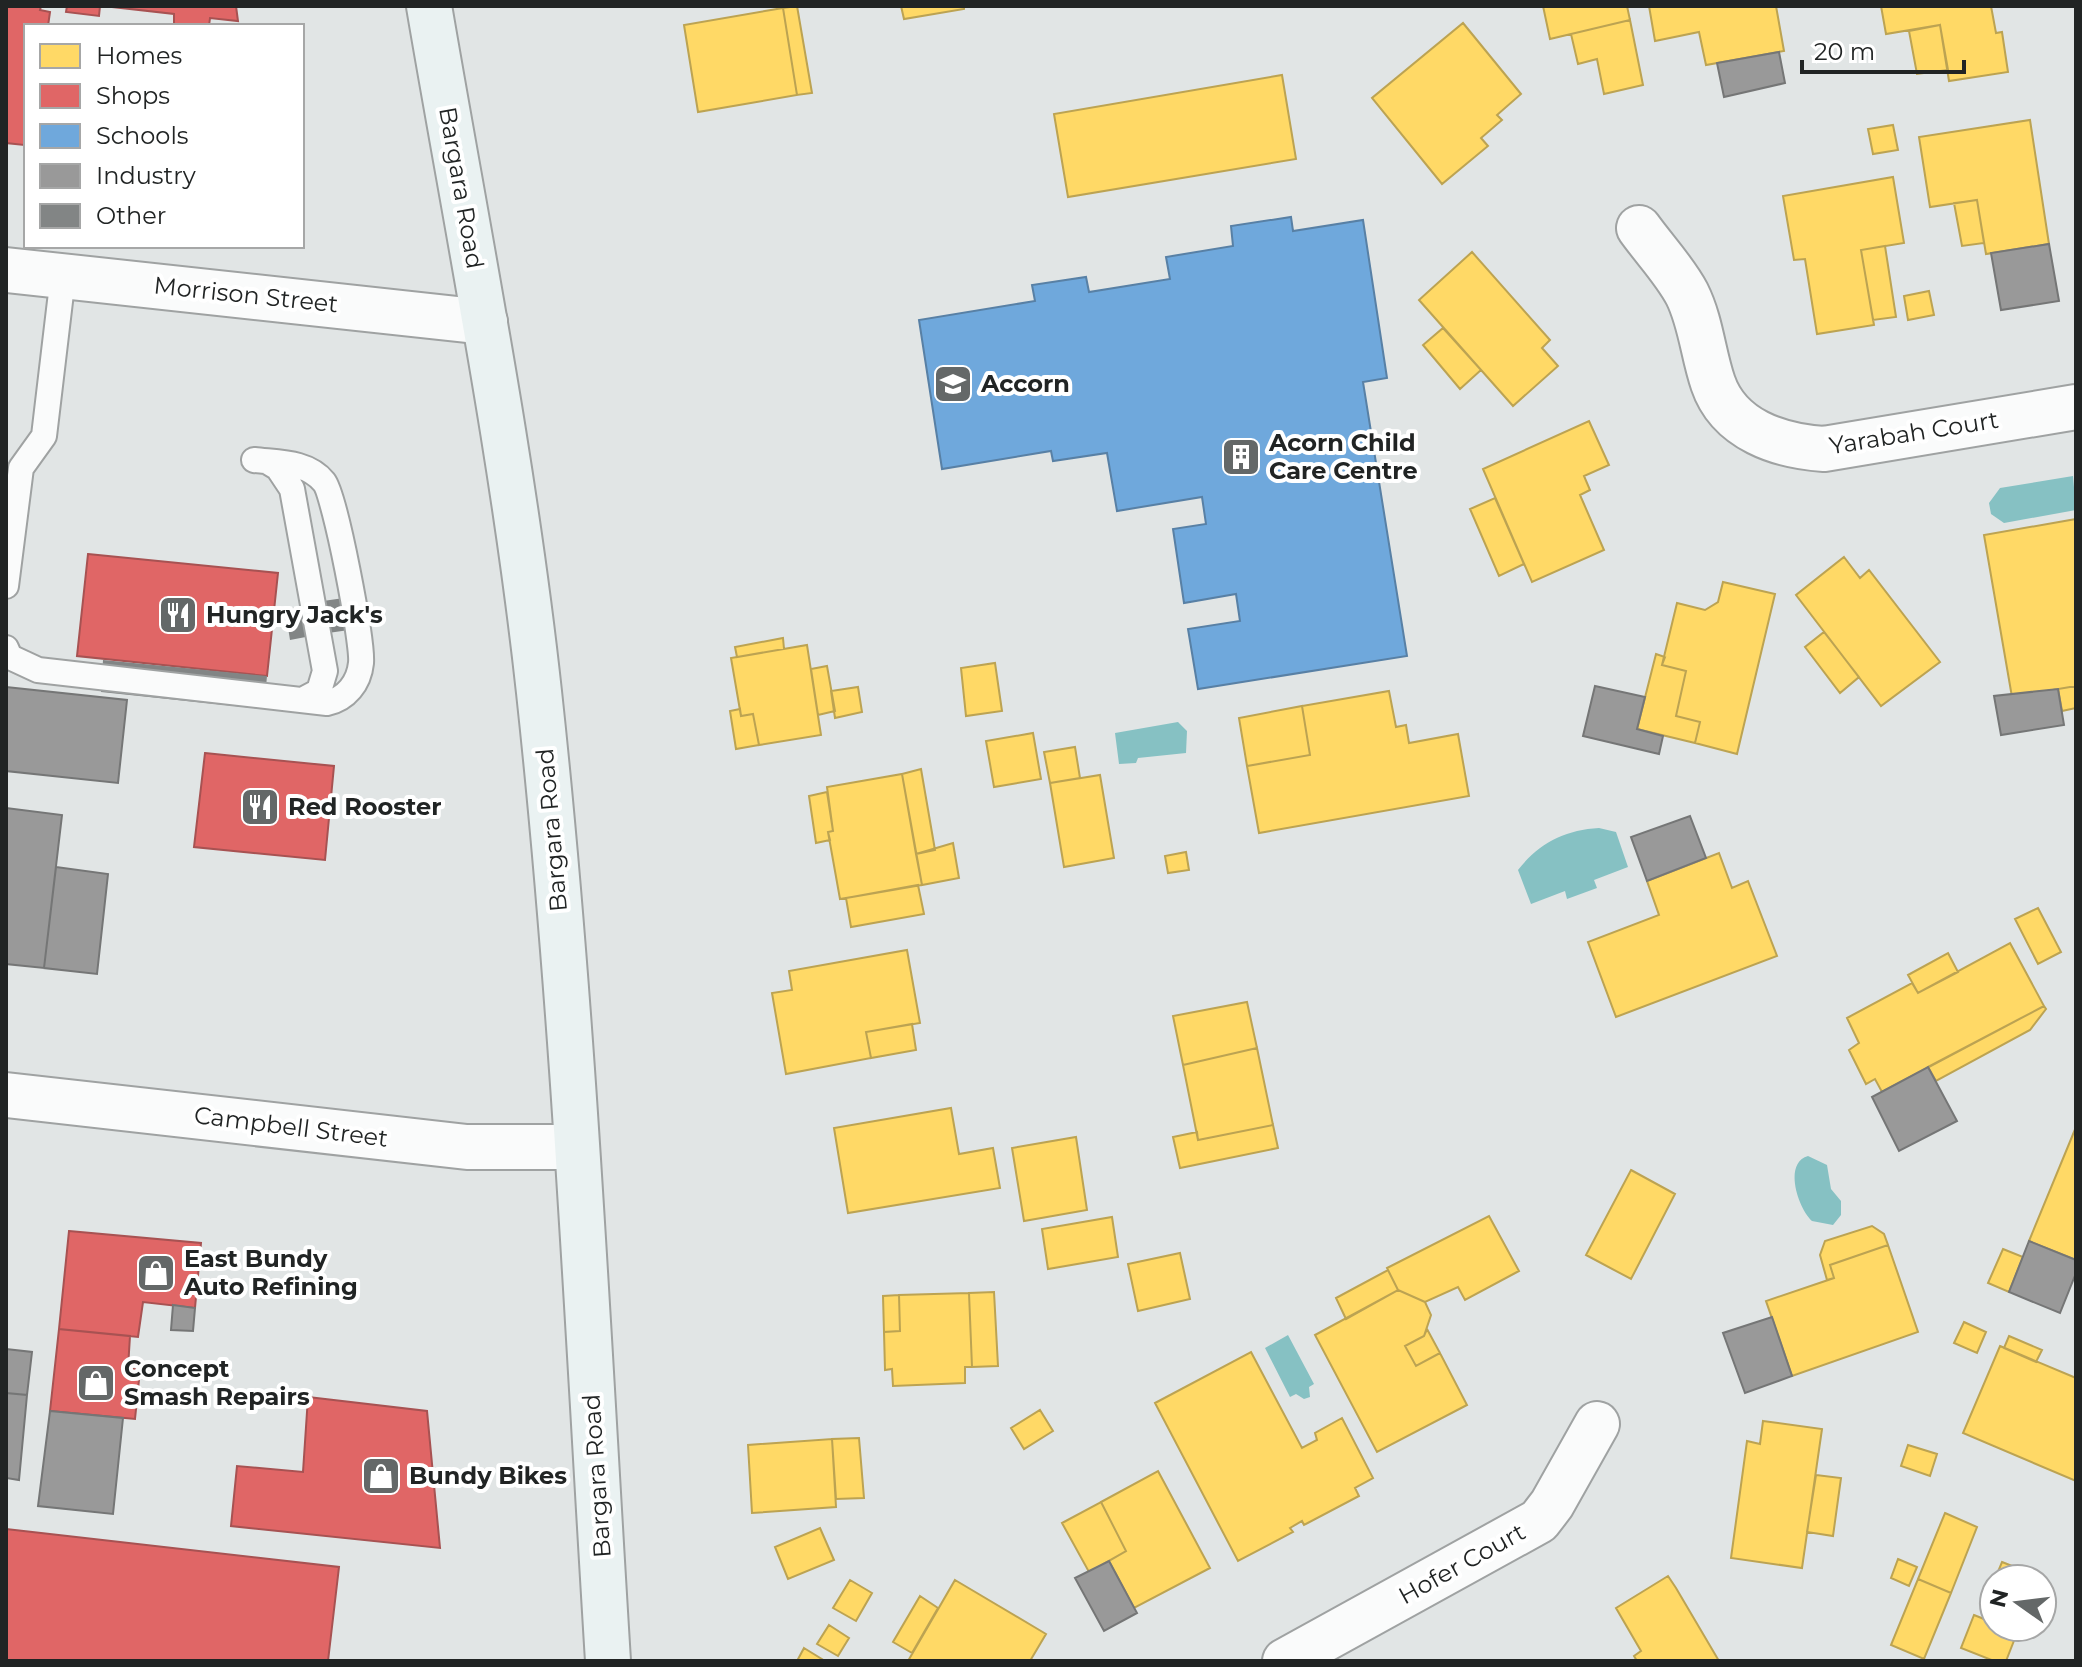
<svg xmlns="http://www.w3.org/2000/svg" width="2082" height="1667" viewBox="0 0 2082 1667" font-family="Montserrat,sans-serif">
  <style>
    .water { fill: #86c1c3 }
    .homes { fill: #ffd966; stroke: #bca352; stroke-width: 2 }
    .shops { fill: #e06666; stroke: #a75252; stroke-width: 2 }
    .schools { fill: #6fa8dc; stroke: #5880a5; stroke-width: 2 }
    .industry { fill: #999; stroke: #757676; stroke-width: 2 }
    .building { fill: #828585 }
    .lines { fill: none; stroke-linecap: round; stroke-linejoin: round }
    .lane-casing { stroke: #9fa2a2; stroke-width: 28 }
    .street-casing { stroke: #9fa2a2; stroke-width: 48 }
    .secondary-casing { stroke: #9fa2a2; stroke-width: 48 }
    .lane { stroke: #fafbfb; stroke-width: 24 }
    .street { stroke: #fafbfb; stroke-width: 44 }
    .secondary { stroke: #eaf2f2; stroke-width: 44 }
    .labels { text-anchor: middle; stroke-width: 8; stroke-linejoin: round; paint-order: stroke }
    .street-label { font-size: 24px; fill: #212424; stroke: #fff }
    .poi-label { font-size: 24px; font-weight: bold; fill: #212424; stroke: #fff; text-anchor: start }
  </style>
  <rect width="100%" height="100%" fill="#e1e5e5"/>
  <path class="water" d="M2073 476 2076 510 2004 523 1991 514 1989 503 2000 488Z
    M1178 722 1187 731 1186 753 1138 758 1136 763 1119 764 1115 733Z
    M1599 828 1616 832 1628 867 1594 880 1597 888 1567 899 1565 891 1531 904 1518 870C1539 843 1565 830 1599 828Z
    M1808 1156 1827 1165 1831 1189 1841 1201V1215L1833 1225 1812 1221C1798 1208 1783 1163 1808 1156Z
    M1288 1335 1314 1384 1309 1387 1310 1397 1304 1399 1296 1394 1290 1397 1265 1348Z"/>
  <path class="homes" d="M797 6 812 93 797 95 783 8Z
    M901 6H964V9L904 19Z
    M1543 6H1627L1630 20 1550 39Z
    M1649 6H1776L1784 51 1706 65 1699 32 1655 41Z
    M1881 6H1991L1996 33 2002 32 2008 72 1949 81 1940 25 1886 34Z
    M783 8 797 95 698 112 684 25Z
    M1630 20 1643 85 1604 94 1597 59 1578 64 1571 34Z
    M1463 23 1521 94 1497 115 1502 120 1481 138 1488 146 1442 184 1372 98Z
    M1940 25 1948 70 1917 74 1909 31Z
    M1282 75 1296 159 1068 197 1054 114Z
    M2030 120 2049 244 1986 254 1977 200 1930 207 1919 137Z
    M1893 125 1898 150 1873 154 1868 129Z
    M1893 177 1904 243 1861 250 1874 325 1817 334 1805 259 1794 260 1783 196Z
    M1977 200 1984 243 1962 246 1954 203Z
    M1885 246 1896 317 1873 320 1861 250Z
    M1472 252 1550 340 1542 348 1558 366 1513 406 1419 300Z
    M1929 291 1934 315 1908 320 1904 296Z
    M1443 328 1481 370 1460 389 1423 345Z
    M1589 421 1609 465 1584 476 1590 490 1580 495 1604 550 1532 582 1483 469Z
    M1495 498 1524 564 1499 576 1470 509Z
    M2076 519V686L2012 697 1984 535Z
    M1844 557 1860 578 1869 570 1940 662 1881 706 1796 595Z
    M1723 582 1775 594 1737 754 1695 743 1700 722 1676 716 1686 671 1662 665 1677 603 1705 610 1718 602Z
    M1824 632 1859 677 1840 693 1805 647Z
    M783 638 784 649 737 657 735 647Z
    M807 645 821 735 759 745 753 714 741 716 731 658Z
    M1656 654 1665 657 1662 665 1686 671 1676 716 1700 722 1695 743 1637 729Z
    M995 663 1002 711 966 716 961 668Z
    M827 666 835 711 818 715 811 669Z
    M2076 686V708L2062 711 2058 689Z
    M858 687 862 712 835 718 831 691Z
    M1389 691 1396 727 1406 725 1409 743 1458 734 1469 796 1259 833 1247 766 1310 755 1302 706Z
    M1302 706 1310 755 1247 766 1239 718Z
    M740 709 741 716 753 714 759 745 736 749 730 711Z
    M1033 733 1041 779 994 787 986 741Z
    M1075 747 1080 778 1050 783 1044 752Z
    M921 769 935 850 916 854 902 774Z
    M902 774 922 885 840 899 828 832 833 831 827 787Z
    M1100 775 1114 858 1064 867 1050 783Z
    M827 792 833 831 828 832 830 840 816 843 809 796Z
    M953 843 959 878 922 885 916 854Z
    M1186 852 1189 870 1168 873 1165 856Z
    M1719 853 1732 888 1748 881 1777 956 1616 1017 1588 942 1659 915 1647 881Z
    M918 885 924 914 851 927 846 898Z
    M2038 908 2061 952 2038 964 2015 919Z
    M2010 943 2044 1006 1882 1092 1875 1079 1866 1084 1849 1050 1859 1043 1847 1018 1912 983 1918 993Z
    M907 950 920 1023 866 1032 871 1058 786 1074 772 993 792 990 789 971Z
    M1948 953 1958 972 1918 993 1908 975Z
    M1247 1002 1257 1048 1183 1065 1173 1016Z
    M2044 1006 2046 1009 2030 1030 1936 1081 1928 1067Z
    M912 1024 916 1050 871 1058 866 1032Z
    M1257 1048 1273 1125 1198 1140 1183 1065Z
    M951 1108 959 1154 993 1148 1000 1188 848 1213 834 1128Z
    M1273 1125 1278 1148 1180 1168 1173 1137 1197 1132 1198 1140Z
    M2076 1127V1260L2029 1241Z
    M1076 1137 1087 1210 1024 1221 1012 1148Z
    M1631 1170 1675 1194 1631 1279 1586 1255Z
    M1489 1216 1519 1271 1465 1300 1458 1287 1425 1302 1398 1290 1387 1268Z
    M1112 1217 1118 1257 1048 1269 1042 1229Z
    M1872 1226 1884 1234 1888 1245 1830 1265 1834 1278 1827 1280 1820 1255 1825 1241Z
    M1888 1245 1918 1332 1792 1376 1766 1301 1834 1278 1830 1265Z
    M2003 1249 2023 1257 2009 1292 1988 1283Z
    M1180 1253 1190 1299 1138 1311 1128 1264Z
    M1388 1270 1398 1290 1346 1319 1336 1298Z
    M1398 1290 1425 1302 1431 1315 1424 1336 1405 1346 1416 1366 1440 1353 1467 1405 1377 1452 1315 1335Z
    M994 1292 998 1366 972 1367 969 1293Z
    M969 1293 972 1367H965V1383L893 1386 892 1369 885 1370 884 1332 900 1331 899 1295Z
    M899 1295 900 1331 884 1332 883 1296Z
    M1964 1322 1986 1332 1977 1353 1954 1343Z
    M1427 1329 1440 1353 1416 1366 1405 1346 1424 1336Z
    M2009 1336 2042 1350 2036 1362 2004 1348Z
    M2000 1346 2076 1378V1481L1963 1433Z
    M1251 1352 1302 1448 1317 1440 1315 1433 1342 1418 1373 1478 1355 1488 1359 1496 1304 1525 1302 1521 1290 1528 1293 1532 1238 1561 1155 1403Z
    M1040 1410 1053 1431 1024 1449 1011 1428Z
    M1763 1421 1822 1429 1802 1568 1731 1558 1747 1441 1760 1444Z
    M859 1438 864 1498 836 1499 832 1439Z
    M832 1439 836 1507 752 1513 748 1445Z
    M1908 1445 1937 1454 1930 1476 1901 1466Z
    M1158 1471 1210 1568 1134 1608 1109 1561 1126 1551 1101 1502Z
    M1816 1475 1841 1478 1833 1536 1807 1532Z
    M1101 1502 1126 1551 1089 1572 1062 1523Z
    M1945 1513 1977 1527 1951 1593 1918 1579Z
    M820 1528 834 1560 788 1579 775 1547Z
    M1898 1559 1917 1567 1909 1586 1891 1578Z
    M2002 1562 2045 1579 2042 1586V1579H1995Z
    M1668 1576 1676 1588 1719 1661H1637L1634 1656 1641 1651 1616 1608Z
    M1918 1579 1951 1593 1924 1659 1891 1645Z
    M850 1580 872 1593 856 1621 833 1608Z
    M955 1580 1046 1634 1030 1661H908Z
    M920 1596 938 1608 912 1653 893 1642Z
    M1974 1615 1994 1623V1627L2017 1633 2006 1661H1994L1961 1648Z
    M829 1625 849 1638 838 1656 817 1644Z
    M804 1648 825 1661H797Z"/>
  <path class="shops" d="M6 6H41L40 10 50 12 48 26H26L24 145 6 143Z
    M67 6H100L99 16 66 12Z
    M103 6H236L238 21 210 18 209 26 174 24V14Z
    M88 554 278 573 267 676 77 656Z
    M205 753 334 766 325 860 194 847Z
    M69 1231 201 1243 195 1308 143 1302 138 1337 59 1329Z
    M59 1329 130 1336 128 1368 140 1370 135 1419 50 1411Z
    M308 1397 427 1411 440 1548 231 1526 237 1466 303 1472Z
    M6 1529 339 1567 328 1661H6Z"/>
  <path class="schools" d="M1291 217 1293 231 1363 220 1387 378 1363 382 1407 656 1198 689 1188 629 1240 621 1236 594 1184 603 1173 529 1206 524 1202 497 1117 511 1107 453 1053 461 1051 451 942 469 919 320 1035 301 1032 285 1086 277 1089 292 1170 279 1166 257 1233 246 1231 226Z"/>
  <path class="industry" d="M1779 52 1785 83 1724 97 1717 63Z
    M2049 244 2059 301 2001 310 1991 253Z
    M1595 686 1645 697 1637 729 1663 736 1659 754 1583 736Z
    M6 687 127 700 118 783 6 771Z
    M2058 689 2064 725 2001 735 1994 696Z
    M6 808 62 815 44 968 6 964Z
    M1690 816 1706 858 1647 881 1631 837Z
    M56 867 108 874 97 974 44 968Z
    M1928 1067 1957 1121 1899 1151 1872 1097Z
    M2029 1241 2076 1260V1273L2060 1313 2009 1292Z
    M173 1305 195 1308 193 1331 171 1330Z
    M1772 1317 1792 1376 1745 1393 1723 1333Z
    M6 1349 32 1352 27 1395 6 1393Z
    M6 1393 27 1395 19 1480 6 1478Z
    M50 1411 123 1418 113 1514 38 1506Z
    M1109 1561 1137 1613 1104 1631 1075 1578Z"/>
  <path class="building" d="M344 598 349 630 328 633 323 601Z
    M306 606 311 636 290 640 285 609Z
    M103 660 267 676 264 709 101 692Z"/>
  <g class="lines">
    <defs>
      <path id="lane" d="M268 462 278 468 292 489 325 671 319 691 302 700
        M6 586 21 468 44 436 63 276
        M6 648 10 657 38 670 327 703C346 699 359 683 361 663 363 642 335 495 324 482 307 461 278 463 254 460"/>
      <path id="street" d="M1639 228C1654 249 1675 271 1687 294 1701 322 1703 354 1713 383 1729 430 1779 446 1824 449L2076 407
        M6 270 485 322
        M6 1095 467 1147H576
        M1285 1661 1539 1521 1552 1504 1597 1424"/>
      <path id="secondary" d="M429 6C468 234 514 462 539 692 574 1014 588 1338 608 1661"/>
    </defs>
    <use href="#lane" class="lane-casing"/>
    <use href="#street" class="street-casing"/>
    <use href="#secondary" class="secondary-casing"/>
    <use href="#lane" class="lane"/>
    <use href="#street" class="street"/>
    <use href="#secondary" class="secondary"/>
  </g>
  <defs>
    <symbol id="school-square" viewBox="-11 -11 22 22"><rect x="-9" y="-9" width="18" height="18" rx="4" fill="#646868" stroke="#fff"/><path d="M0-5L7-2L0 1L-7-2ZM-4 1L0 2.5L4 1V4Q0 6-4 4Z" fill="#fff"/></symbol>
    <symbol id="building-square" viewBox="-11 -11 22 22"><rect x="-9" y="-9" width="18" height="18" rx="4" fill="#646868" stroke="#fff"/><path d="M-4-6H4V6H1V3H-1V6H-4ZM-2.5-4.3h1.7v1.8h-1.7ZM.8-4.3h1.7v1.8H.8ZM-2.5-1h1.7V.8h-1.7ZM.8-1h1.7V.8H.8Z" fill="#fff"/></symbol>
    <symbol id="restaurant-square" viewBox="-11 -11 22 22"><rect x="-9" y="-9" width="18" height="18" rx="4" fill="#646868" stroke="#fff"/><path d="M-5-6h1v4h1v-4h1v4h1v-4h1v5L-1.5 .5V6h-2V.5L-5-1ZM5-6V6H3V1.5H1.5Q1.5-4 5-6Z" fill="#fff"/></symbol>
    <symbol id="shop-square" viewBox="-11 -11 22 22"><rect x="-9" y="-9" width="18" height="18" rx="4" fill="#646868" stroke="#fff"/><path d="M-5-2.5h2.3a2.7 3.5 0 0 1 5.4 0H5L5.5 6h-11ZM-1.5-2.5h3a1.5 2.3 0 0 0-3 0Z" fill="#fff"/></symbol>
  </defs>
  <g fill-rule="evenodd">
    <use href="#school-square" x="931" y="362" width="44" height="44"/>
    <use href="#building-square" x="1219" y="435" width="44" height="44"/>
    <use href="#restaurant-square" x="156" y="593" width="44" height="44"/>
    <use href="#restaurant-square" x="238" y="785" width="44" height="44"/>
    <use href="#shop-square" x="134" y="1251" width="44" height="44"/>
    <use href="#shop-square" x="74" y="1361" width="44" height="44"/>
    <use href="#shop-square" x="359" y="1454" width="44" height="44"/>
  </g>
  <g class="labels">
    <g class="street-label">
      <text transform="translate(461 188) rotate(80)" y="8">Bargara Road</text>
      <text transform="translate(246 295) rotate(6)" y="8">Morrison Street</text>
      <text transform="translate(1914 433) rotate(-9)" y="8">Yarabah Court</text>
      <text transform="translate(552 830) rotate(-95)" y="8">Bargara Road</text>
      <text transform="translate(291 1127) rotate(7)" y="8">Campbell Street</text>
      <text transform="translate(597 1476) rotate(-94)" y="8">Bargara Road</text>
      <text transform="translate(1462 1564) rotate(-29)" y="8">Hofer Court</text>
    </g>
    <g class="poi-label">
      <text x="981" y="392">Accorn</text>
      <text x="1269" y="451">Acorn Child<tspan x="1269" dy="28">Care Centre</tspan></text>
      <text x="206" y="623">Hungry Jack's</text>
      <text x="288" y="815">Red Rooster</text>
      <text x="184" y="1267">East Bundy<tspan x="184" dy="28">Auto Refining</tspan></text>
      <text x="124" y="1377">Concept<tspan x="124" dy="28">Smash Repairs</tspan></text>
      <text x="409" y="1484">Bundy Bikes</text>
    </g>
  </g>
  <rect width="2082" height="1667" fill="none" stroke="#212424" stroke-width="16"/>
  <rect x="24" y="24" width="280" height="224" fill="#ffffff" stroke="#a6a7a7" stroke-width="2"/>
  <rect x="40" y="44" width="40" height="24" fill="#ffd966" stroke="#a6a7a7" stroke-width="2"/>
  <text x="96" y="64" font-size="24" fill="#212424">Homes</text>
  <rect x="40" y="84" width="40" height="24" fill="#e06666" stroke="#a6a7a7" stroke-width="2"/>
  <text x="96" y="104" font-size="24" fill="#212424">Shops</text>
  <rect x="40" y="124" width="40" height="24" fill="#6fa8dc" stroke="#a6a7a7" stroke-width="2"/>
  <text x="96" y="144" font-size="24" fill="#212424">Schools</text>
  <rect x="40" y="164" width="40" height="24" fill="#999999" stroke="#a6a7a7" stroke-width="2"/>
  <text x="96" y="184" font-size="24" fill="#212424">Industry</text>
  <rect x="40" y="204" width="40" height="24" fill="#828585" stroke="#a6a7a7" stroke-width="2"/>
  <text x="96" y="224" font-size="24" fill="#212424">Other</text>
  <g transform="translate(2018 1603) rotate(284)"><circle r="38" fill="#ffffff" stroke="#a6a7a7" stroke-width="2"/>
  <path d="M0-6L14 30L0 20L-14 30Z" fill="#646868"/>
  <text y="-12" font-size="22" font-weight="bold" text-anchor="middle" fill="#212424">N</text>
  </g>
  <path d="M1802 60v12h162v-12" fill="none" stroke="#212424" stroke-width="4"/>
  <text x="1814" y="60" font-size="24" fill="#212424" stroke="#ffffff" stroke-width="6" paint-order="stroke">20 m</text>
</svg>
